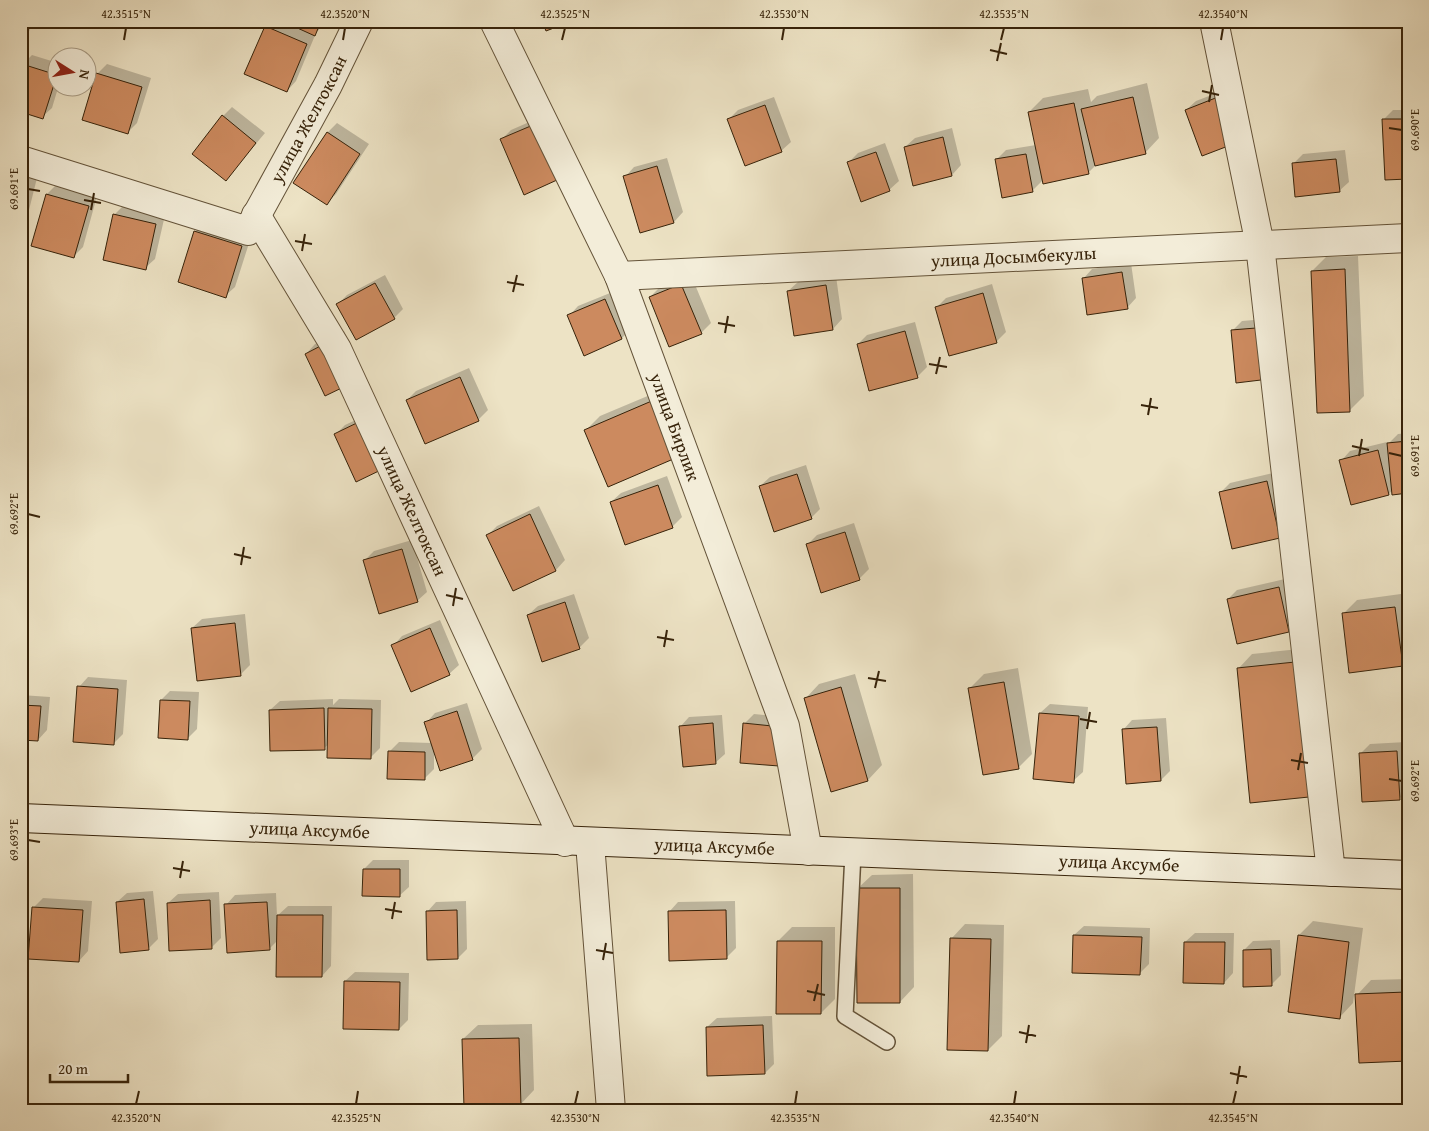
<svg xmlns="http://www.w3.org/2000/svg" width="1429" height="1131" viewBox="0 0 1429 1131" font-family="'Gentium Book Plus',serif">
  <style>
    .shadow { fill: #0003 }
    .building { fill: #cc8a5f; stroke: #37230a }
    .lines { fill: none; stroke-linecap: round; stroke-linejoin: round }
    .lane-casing { stroke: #645339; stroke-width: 18 }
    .street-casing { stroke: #645339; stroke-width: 30 }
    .secondary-casing { stroke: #37230a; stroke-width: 30 }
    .lane { stroke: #f3edd9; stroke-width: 15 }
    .street { stroke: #f3edd9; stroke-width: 28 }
    .secondary { stroke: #f3edd9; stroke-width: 28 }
    .ticks { fill: none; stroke: #37230a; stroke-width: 2 }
    .labels { text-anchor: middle; stroke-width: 4; stroke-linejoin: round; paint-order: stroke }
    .street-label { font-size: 18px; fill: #37230a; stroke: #f3edd9 }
    .neatline { fill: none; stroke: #37230a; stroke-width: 2 }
    .ticks-label { font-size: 12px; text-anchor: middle; fill: #37230a }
  </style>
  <rect width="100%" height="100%" fill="#ede3c5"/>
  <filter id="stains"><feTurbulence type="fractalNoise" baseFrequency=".004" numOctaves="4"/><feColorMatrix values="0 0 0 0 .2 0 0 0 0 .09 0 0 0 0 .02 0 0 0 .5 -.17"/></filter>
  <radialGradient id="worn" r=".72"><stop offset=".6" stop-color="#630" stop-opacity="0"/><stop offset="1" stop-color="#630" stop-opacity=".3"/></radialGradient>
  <path class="shadow" d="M21 21H32L21 60Z
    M271 21H326L316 33 296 81 287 91 266 27Z
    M32 55 58 63V88L52 108 42 117 21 111V69L23 64Z
    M107 64 151 78 137 123 127 133 97 74Z
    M1147 83 1159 138 1145 153 1097 164 1088 173 1043 180 1032 191 996 160 1006 150 1036 145 1029 112 1043 98 1088 89 1091 102 1097 96Z
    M1227 89 1244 133 1186 110 1196 101Z
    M774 97 791 142 781 151 729 119 738 110Z
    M232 107 265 133 226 179 223 116Z
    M1393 110H1408V178L1383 120Z
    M543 116 566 170 501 140 511 130Z
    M337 123 369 144 336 194 327 203 328 132Z
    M952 128 961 165 952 175 914 184 905 147 915 138Z
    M885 143 899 181 889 190 848 163 858 153Z
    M1345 150 1349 182 1339 191 1293 164 1303 154Z
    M667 158 683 212 674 222 641 231 625 177 634 167Z
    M21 174 37 178 27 218 21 224Z
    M56 185 97 196 83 247 74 256 47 194Z
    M124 205 165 215 155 259 145 268 114 215Z
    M205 222 251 237 235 287 225 296 195 232Z
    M1358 256 1364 396 1350 410 1312 271 1326 257Z
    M1131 263 1136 298 1127 308 1083 279 1092 269Z
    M385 275 403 309 394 318 338 304 347 295Z
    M691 275 711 323 701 333 650 297 659 288Z
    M836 276 842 319 833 329 795 334 788 291 798 282Z
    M992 284 1006 332 996 342 937 307 946 298Z
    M615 291 631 329 622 338 585 354 569 316 578 306Z
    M1265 319 1270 370 1261 379 1232 331 1242 321Z
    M915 322 927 367 917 377 858 344 867 335Z
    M344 331 363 371 354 381 306 354 315 344Z
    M469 368 488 410 478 420 407 400 416 391Z
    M669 387 609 485 585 431 600 416Z
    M375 411 387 466 336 434 345 425Z
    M1408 433V492L1393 489 1389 494 1341 461 1350 451 1387 442 1388 444 1398 434Z
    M806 465 820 509 811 518 760 486 770 477Z
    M1277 472 1279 537 1221 492 1230 483Z
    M667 476 682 517 672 527 611 502 621 493Z
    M539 506 565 560 556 570 514 590 488 535 497 526Z
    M854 523 869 569 859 579 807 545 817 535Z
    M412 540 427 592 417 601 364 561 374 551Z
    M1289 578 1298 621 1289 630 1238 642 1228 599 1237 590Z
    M1408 593V659L1402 664 1343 614 1357 600Z
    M574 594 589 638 579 648 528 615 538 606Z
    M245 614 250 665 240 675 192 628 202 619Z
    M440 620 459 665 449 674 393 646 402 636Z
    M1309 648 1322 782 1238 669 1252 654Z
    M1018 668 1032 754 1018 768 970 688 984 674Z
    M855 674 882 765 868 780 805 699 819 684Z
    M88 677 127 680 123 734 113 744 79 687Z
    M170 691 199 692 197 729 187 739 161 700Z
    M21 695 50 697 47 730 38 740 21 738Z
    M333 699V705L339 699 381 700 380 748 370 758 329 744 324 748 270 710 280 701Z
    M467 703 482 749 472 759 434 751V769L424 779 389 752 399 742 432 743 426 723 435 713Z
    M1050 704 1088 707 1083 772 1073 781 1040 713Z
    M754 714 791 718 741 761 744 724Z
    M722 715 725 754 715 763 680 727 689 717Z
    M1166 718 1170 771 1161 780 1123 730 1132 720Z
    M1406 742 1408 790 1399 799 1360 754 1370 744Z
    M373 860H409V887L399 896 364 869Z
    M913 874 914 987 900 1002 857 889 872 875Z
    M153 891 158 939 148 949 117 902 127 893Z
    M219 892 221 938 212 947 168 903 178 894Z
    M276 893 277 916 288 906H332L331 966 322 976 278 940 269 949 226 905 235 895Z
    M43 898 92 901 88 951 79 961 34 907Z
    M466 901 467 949 458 958 427 912 436 902Z
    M735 901 736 948 726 958 669 912 678 902Z
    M1313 921 1363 928 1353 1003 1339 1018 1299 935Z
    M965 924 1004 925 1002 1036 988 1050 951 939Z
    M1084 926 1150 928 1149 964 1140 973 1074 935Z
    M792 927H835V999L821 1013 778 941Z
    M1195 933H1234L1233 973 1224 983 1185 942Z
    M1280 940 1281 975 1271 985 1244 950 1253 941Z
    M355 972 409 973 408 1020 399 1029 345 981Z
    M1408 979V1060L1357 995 1371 980Z
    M21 983H29V1043L21 1050Z
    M772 1016 774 1064 765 1073 707 1027 717 1018Z
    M532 1024 534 1090 520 1105 463 1039 478 1025Z"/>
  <path class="building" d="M282 21H321L315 36Z
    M542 21H572L546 31Z
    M265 26 307 44 287 92 244 74Z
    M22 64 57 75 43 119 21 112Z
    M96 73 142 87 128 134 82 120Z
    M1133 97 1146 154 1095 166 1081 109Z
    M1218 97 1236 143 1202 156 1185 110Z
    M1074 103 1089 174 1043 184 1028 112Z
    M765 105 782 152 745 166 727 119Z
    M222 115 256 143 226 181 192 154Z
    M1382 119H1408V179L1385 180Z
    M533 125 557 180 524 195 500 139Z
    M327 132 360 154 327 205 293 183Z
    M943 137 952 176 913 186 904 147Z
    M876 152 890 191 861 202 847 162Z
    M1026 154 1033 192 1002 198 995 159Z
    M1336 159 1340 192 1295 197 1292 163Z
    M657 166 674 223 640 233 623 176Z
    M21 186 28 187 21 214Z
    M46 194 89 206 74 258 31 246Z
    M113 214 156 224 146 270 103 260Z
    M194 231 242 246 226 298 178 282Z
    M1345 269 1350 412 1317 413 1311 271Z
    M1122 272 1128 309 1087 315 1082 278Z
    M375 283 395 319 356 340 336 304Z
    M681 284 702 334 669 347 649 297Z
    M826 285 833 330 794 336 787 291Z
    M983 293 997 343 949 356 935 307Z
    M605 299 622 339 584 356 567 315Z
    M1256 328 1261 380 1236 383 1231 330Z
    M905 331 918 378 869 391 857 344Z
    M334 339 354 382 325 396 305 354Z
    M460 377 479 421 425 444 406 400Z
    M654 400 678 457 608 487 584 430Z
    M365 419 387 467 356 482 334 434Z
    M1408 441V493L1392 495 1387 443Z
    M1378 450 1389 495 1351 505 1339 460Z
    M797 474 812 519 774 532 759 486Z
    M1267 481 1280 538 1232 549 1219 492Z
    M658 485 673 528 625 545 610 502Z
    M530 514 556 571 513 591 486 535Z
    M845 532 860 580 821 593 806 544Z
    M402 549 418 602 379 614 363 560Z
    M1279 587 1289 632 1237 644 1227 599Z
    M565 602 580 649 542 662 527 615Z
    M1395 607 1403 666 1349 673 1342 613Z
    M235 623 241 676 197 681 191 628Z
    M430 628 450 675 411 692 391 645Z
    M1295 662 1309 797 1250 803 1237 668Z
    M1004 682 1019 769 983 775 968 688Z
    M77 686 118 689 114 745 73 742Z
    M841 687 868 781 831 792 804 698Z
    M160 700 190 701 188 740 158 738Z
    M21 705 41 706 38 741 21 740Z
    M324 708 325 750 270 751 269 710Z
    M328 708 372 709 371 759 327 758Z
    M457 711 473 760 440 771 424 722Z
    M1039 713 1079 716 1074 783 1033 779Z
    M713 723 716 764 683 767 679 726Z
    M743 723 782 727 779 766 740 763Z
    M1157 727 1161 781 1126 784 1122 729Z
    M388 751 425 752V780L387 779Z
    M1397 751 1400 800 1362 802 1359 753Z
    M363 869H400V897L362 896Z
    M856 888H900V1003H857Z
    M144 899 149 950 120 953 116 902Z
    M210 900 212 949 169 951 167 903Z
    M267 902 270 950 227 953 224 904Z
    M32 907 83 910 79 962 28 959Z
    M457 910 458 959 427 960 426 911Z
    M726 910 727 959 669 961 668 911Z
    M277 915H323L322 977H276Z
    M1073 935 1142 937 1140 975 1072 973Z
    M1298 935 1349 942 1340 1019 1288 1012Z
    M950 938 991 939 988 1051 947 1050Z
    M777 941H822L821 1014H776Z
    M1184 942H1225L1224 984 1183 983Z
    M1271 949 1272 986 1243 987V950Z
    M344 981 400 982 399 1030 343 1029Z
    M1406 992 1408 1061 1359 1063 1355 994Z
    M763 1025 765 1074 707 1076 706 1027Z
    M519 1038 521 1106 464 1108 462 1039Z"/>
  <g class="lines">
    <defs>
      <path id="lane" d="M853 853 845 1016 887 1042"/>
      <g id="street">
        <path id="s1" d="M494 21 619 276 785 726 808 851"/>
        <path d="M1214 21 1260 245 1331 872"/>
        <path id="s2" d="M21 160 248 231 328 85 359 21"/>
        <path id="s3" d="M256 215 337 349 565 842"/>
        <path id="s4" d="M619 276 1408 238"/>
        <path d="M590 843 611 1110"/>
      </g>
      <g id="secondary">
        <path id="s5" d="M21 818 1408 875"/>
      </g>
    </defs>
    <use href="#lane" class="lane-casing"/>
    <use href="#street" class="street-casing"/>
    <use href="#secondary" class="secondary-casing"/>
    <use href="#lane" class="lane"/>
    <use href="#street" class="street"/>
    <use href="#secondary" class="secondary"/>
  </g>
  <path class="ticks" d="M124 40 126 28M343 40 345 28M562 40 565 28M782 40 784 28M1001 40 1004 28M1221 40 1223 28M990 50 1007 54M997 61 1001 43M1202 91 1219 95M1209 102 1212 85M1389 128 1402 130M28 189 40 191M84 200 101 203M91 210 94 193M295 241 312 244M302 251 305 234M507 282 524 285M513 292 517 275M718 323 735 326M725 333 728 316M929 364 947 367M936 374 940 357M1141 405 1158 408M1148 415 1151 398M1352 446 1369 450M1389 453 1402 456M1359 456 1362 439M28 514 40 517M234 554 251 558M241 565 244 547M446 595 463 599M453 606 456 588M657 637 674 640M664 647 667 630M868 678 886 681M875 688 879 671M1080 719 1097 722M1087 729 1090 712M1291 760 1308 763M1298 770 1301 753M1389 779 1402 781M28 840 40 842M173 868 190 871M180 878 183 861M385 909 402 912M392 919 395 902M596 950 613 953M603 960 606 943M807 991 825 995M814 1001 818 984M1019 1032 1036 1036M1026 1043 1029 1025M1230 1073 1247 1077M1237 1084 1240 1066M136 1104 139 1091M356 1104 358 1091M575 1104 578 1091M795 1104 797 1091M1014 1104 1016 1091M1233 1104 1236 1091"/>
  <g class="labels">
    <g class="street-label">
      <text dy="6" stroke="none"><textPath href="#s2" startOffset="365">улица Желтоксан</textPath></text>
      <text dy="6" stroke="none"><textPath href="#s4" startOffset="395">улица Досымбекулы</textPath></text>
      <text dy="6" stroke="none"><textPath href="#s1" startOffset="445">улица Бирлик</textPath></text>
      <text dy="6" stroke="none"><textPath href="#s3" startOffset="335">улица Желтоксан</textPath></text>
      <text dy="6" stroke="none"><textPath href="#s5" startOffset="289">улица Аксумбе</textPath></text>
      <text dy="6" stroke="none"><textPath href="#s5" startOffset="694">улица Аксумбе</textPath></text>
      <text dy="6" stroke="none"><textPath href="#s5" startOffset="1099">улица Аксумбе</textPath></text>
    </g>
  </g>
  <rect width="1429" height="1131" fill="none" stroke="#ede3c5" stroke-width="55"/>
  <g transform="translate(72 72) rotate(101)"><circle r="24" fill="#f3edd9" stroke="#a89c86"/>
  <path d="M0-4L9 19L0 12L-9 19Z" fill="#8f2418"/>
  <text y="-8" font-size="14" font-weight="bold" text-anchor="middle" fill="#37230a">N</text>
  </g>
  <path d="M50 1074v8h78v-8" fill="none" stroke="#37230a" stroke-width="2.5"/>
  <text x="58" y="1074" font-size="15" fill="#37230a" stroke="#f3edd9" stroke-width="4" paint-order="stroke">20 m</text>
  <rect x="28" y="28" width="1374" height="1076" class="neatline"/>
  <g class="ticks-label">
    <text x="126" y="18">42.3515°N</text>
    <text x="345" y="18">42.3520°N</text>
    <text x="565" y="18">42.3525°N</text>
    <text x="784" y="18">42.3530°N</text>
    <text x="1004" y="18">42.3535°N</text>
    <text x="1223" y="18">42.3540°N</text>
    <text transform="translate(1415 130) rotate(-90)" y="4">69.690°E</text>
    <text transform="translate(14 189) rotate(-90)" y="4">69.691°E</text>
    <text transform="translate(1415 456) rotate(-90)" y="4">69.691°E</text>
    <text transform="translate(14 514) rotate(-90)" y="4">69.692°E</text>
    <text transform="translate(1415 781) rotate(-90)" y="4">69.692°E</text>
    <text transform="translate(14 840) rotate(-90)" y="4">69.693°E</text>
    <text x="136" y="1122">42.3520°N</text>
    <text x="356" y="1122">42.3525°N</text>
    <text x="575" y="1122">42.3530°N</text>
    <text x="795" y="1122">42.3535°N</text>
    <text x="1014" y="1122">42.3540°N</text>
    <text x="1233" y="1122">42.3545°N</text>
  </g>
  <rect width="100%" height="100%" filter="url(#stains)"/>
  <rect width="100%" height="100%" fill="url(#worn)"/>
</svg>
